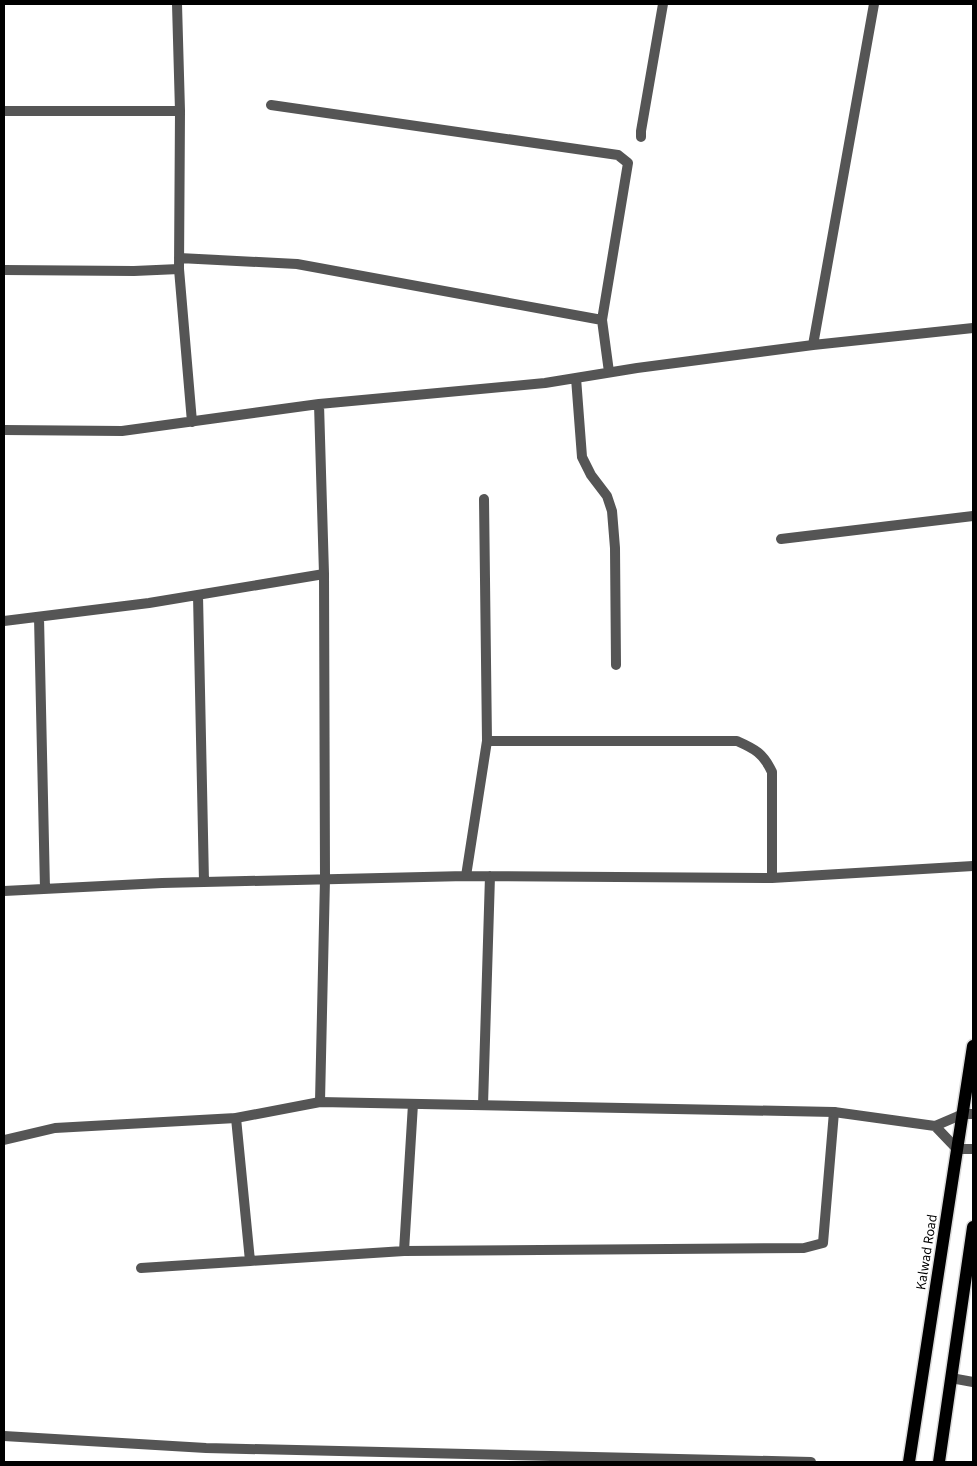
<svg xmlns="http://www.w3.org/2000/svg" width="977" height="1466" viewBox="0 0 977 1466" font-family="'Source Sans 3',sans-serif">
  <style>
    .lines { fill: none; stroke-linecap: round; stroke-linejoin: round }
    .primary-casing { stroke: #dbdbdb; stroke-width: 15 }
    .minor { stroke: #555; stroke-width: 10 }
    .tertiary { stroke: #555; stroke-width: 10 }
    .primary { stroke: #000; stroke-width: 12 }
    .labels { text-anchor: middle; stroke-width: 4.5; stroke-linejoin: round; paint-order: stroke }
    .street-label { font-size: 14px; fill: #000; stroke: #fff }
  </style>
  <rect width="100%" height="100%" fill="#fff"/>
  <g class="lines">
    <defs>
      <path id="primary" d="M909 1462 973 1046
        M939 1462 973 1227"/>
    </defs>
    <use href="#primary" class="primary-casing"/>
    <path class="minor" d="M271 105 618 155 628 163 602 320
      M4 111H180
      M641 137V131L663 4
      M179 258 297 264 602 320 609 372
      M179 269 192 422
      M4 270 134 271 179 269 180 111 177 4
      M813 345 874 4
      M576 378 582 457 591 475 607 496 612 511 615 548 616 665
      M319 404 324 574 325 879 320 1102
      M4 430 122 431 319 404 545 383 637 368 813 345 973 328
      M781 539 973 516
      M198 595 204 882
      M39 617 45 889
      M4 621 149 603 324 574
      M487 741H737C755 749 763 753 772 772V878
      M466 876 487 741 484 499
      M4 891 162 883 466 876 772 878 973 866
      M483 1105 490 876
      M236 1118 250 1261 404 1251 804 1248 823 1243 834 1112
      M404 1251 413 1104
      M141 1268 250 1261
      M951 1378 973 1382
      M4 1436 206 1448 811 1462"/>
    <path class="tertiary" d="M935 1126 957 1149H973
      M4 1140 55 1128 236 1118 320 1102 834 1112 935 1126 963 1114H973"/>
    <use href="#primary" class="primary"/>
  </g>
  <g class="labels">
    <g class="street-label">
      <text transform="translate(926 1252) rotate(-81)" y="5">Kalwad Road</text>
    </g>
  </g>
  <rect width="977" height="1466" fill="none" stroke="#000000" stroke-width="10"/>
</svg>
